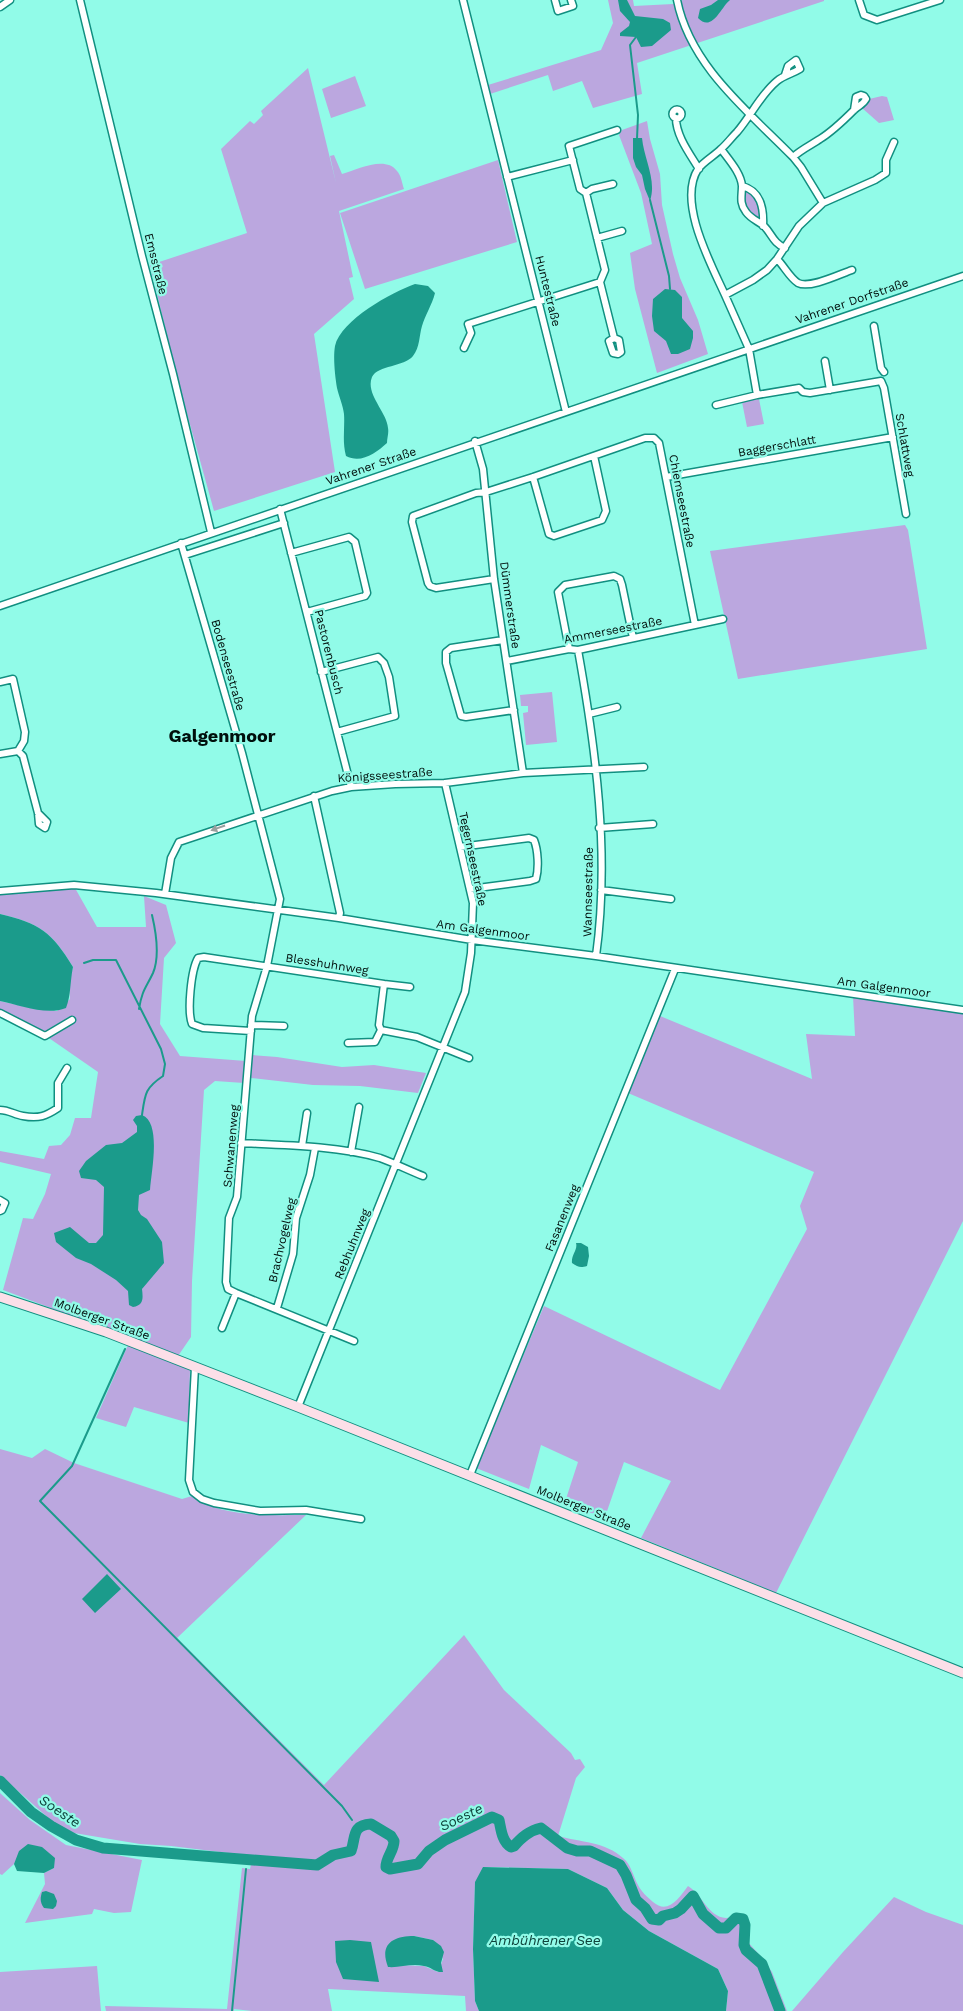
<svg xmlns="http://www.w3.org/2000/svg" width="963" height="2011" viewBox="0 0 963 2011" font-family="'Work Sans',sans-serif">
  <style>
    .green { fill: #bba7df; fill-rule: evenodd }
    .water { fill: #1b9b8b }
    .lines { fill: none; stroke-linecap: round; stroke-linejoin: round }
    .stream { stroke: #1b9b8b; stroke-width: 2 }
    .river { stroke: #1b9b8b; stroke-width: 11 }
    .minor-casing { stroke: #118f80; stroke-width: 9 }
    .secondary-casing { stroke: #118f80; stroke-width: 11 }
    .minor { stroke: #fff; stroke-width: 6 }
    .secondary { stroke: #fcdfe8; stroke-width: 9 }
    .oneway { fill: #999f9e }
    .labels { text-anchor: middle; stroke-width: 4.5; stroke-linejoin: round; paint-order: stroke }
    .street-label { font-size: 12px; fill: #000f0c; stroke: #91fbe8 }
    .water-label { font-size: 14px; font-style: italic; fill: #0e423a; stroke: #91fbe8 }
    .district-label { font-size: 18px; font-weight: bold; fill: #000f0c; stroke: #91fbe8 }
  </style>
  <rect width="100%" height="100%" fill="#91fbe8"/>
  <path class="green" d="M608 0H633L634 6 673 4 683 0H824V1L637 63 642 94 593 108 582 81 553 91 548 75 490 94 488 85 601 50 613 23Z
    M308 68 336 183 330 156 334 155 342 174C357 170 385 155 397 171 401 175 402 183 404 189L339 211 353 277 349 278 354 299 314 334 335 472 214 511 178 381 150 265 247 233 221 149 250 121 254 124 263 115 261 111Z
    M355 76 366 106 331 118 322 89Z
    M882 96 887 97 894 120 879 123 862 108 866 106 869 99Z
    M647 121 650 139 660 174 662 205 673 254 680 278 698 320 708 354 657 373 635 289 630 253 652 244 641 193 619 135 622 130Z
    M498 160 517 242 365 289 340 213Z
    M745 189 752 193 762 212 760 223 744 205Z
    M759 399 764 424 747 427 742 402Z
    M905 525 908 530 927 649 738 679 710 551Z
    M552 692 557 742 526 745 523 713 528 712V706H521L520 695Z
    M68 887 75 888 97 927H146L144 896 166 905 176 943 164 958 160 1024 180 1056 246 1061 244 1083 215 1081 204 1090 192 1281 191 1337 178 1356 3 1290 23 1218 33 1219 45 1194 51 1174 0 1162V1151L44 1159 49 1146 61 1145 70 1135 75 1118H91L98 1072 46 1036 0 1012V1001L35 1009 57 1011 70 999 69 984 73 967C52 932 39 923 0 914V893Z
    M853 996 963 1011V1221L776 1593 641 1538 671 1481 624 1462 605 1517 564 1505 578 1462 541 1445 529 1489 476 1468 544 1306 720 1390 807 1229 800 1206 814 1172 628 1093 660 1016 812 1079 806 1034 855 1036Z
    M252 1055 277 1057 342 1067 374 1065 426 1073 418 1093 360 1086 313 1085 251 1078Z
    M128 1345 190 1369 189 1423 134 1407 126 1427 96 1418Z
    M0 1449 32 1458 45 1449 74 1463 182 1499 192 1496C222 1518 271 1515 306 1515L177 1638 324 1785 464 1635 504 1690 571 1753 575 1760 580 1759 585 1767 576 1778 558 1836C580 1842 606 1842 623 1858 631 1864 633 1876 638 1885 641 1891 647 1897 653 1902 668 1915 679 1898 688 1886 702 1894 708 1917 726 1918 733 1918 737 1914 745 1916L749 1920 748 1942 763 1959 772 1972 787 2011H726L728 1991 718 1969 649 1931 623 1910 607 1888 568 1869 484 1867 475 1883 473 1949 475 2001 479 2011H466L465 1996 328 1989 332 2011H252L234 2009V2011H106L105 2006 227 2009 242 1868 250 1869 253 1856 171 1846 140 1844 74 1833 54 1823 0 1775ZM414 1936 433 1940 443 1959 438 1972 424 1966 400 1965Z
    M0 1793 30 1820 66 1845 142 1860 131 1912 114 1913 94 1909 92 1914 25 1923 45 1884 44 1873 54 1868 17 1858 14 1864 2 1875 0 1874Z
    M894 1897 926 1912 963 1925V2011H792L843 1952Z
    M97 1966 101 2011H0V1972Z"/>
  <path class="water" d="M618 0H627L635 16 663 19 670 23 671 30 652 46 641 47 636 37 620 36V33L629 26 630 22 620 11Z
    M718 0H730C721 7 712 33 698 18L700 9 711 5Z
    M633 138H642C644 159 657 180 650 201L645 189 642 175 636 167 633 158Z
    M415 284 428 286 435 293C432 305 425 315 422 326 419 336 420 347 413 356 404 367 378 365 372 377 365 394 387 412 388 428 389 433 387 438 387 443 376 453 361 464 346 456 342 441 345 428 344 414 343 405 339 397 337 388 335 376 333 358 335 346 341 320 392 292 415 284Z
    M665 289 675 290 682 297V318L693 331V338L690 349 678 354H671L666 341 654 331 652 316 653 299Z
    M0 914C39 923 52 932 73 967 70 981 71 996 66 1008 46 1016 20 1005 0 1001Z
    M142 1115C162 1123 151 1172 150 1190L139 1195 138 1210 141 1215 147 1219 162 1242 164 1263 142 1289C143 1298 144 1305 133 1307L129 1305 128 1291 116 1280 91 1264 76 1258 56 1242 54 1233 70 1227 89 1243H96L103 1235 104 1187 96 1180 81 1178 79 1171 86 1161 106 1145 122 1143 137 1132V1126L133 1120 136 1116Z
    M576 1243H581L588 1247 589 1256 587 1266C580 1268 578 1267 572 1263 571 1255 578 1250 576 1243Z
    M107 1574 121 1589 95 1613 82 1599Z
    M28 1844 42 1847 55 1858 54 1868 44 1873 17 1871 14 1864 19 1851Z
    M483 1867 568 1869 607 1888 623 1910 649 1931 718 1969 728 1991 726 2011H479L475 2001 473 1949 475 1882Z
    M46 1891 54 1894 57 1901 56 1906 53 1909 44 1908C40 1902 40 1899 42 1892Z
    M414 1936 433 1940 441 1946 444 1952 441 1963 443 1972C436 1973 431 1967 424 1966 411 1963 400 1968 388 1967 379 1944 393 1936 414 1936Z
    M350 1940 371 1942 379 1982 343 1979 336 1962 335 1941Z"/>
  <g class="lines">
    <path class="stream" d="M636 37 630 45 638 115 637 139
      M650 200 669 276 670 289
      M84 963 93 960H116L161 1049 165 1064 163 1076C145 1088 145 1094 142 1115
      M139 1009C142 990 146 988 153 973 160 956 156 932 152 915
      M125 1349 72 1466 40 1501 342 1806 352 1820
      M232 2011 246 1869"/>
    <path class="river" d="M0 1781 31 1812 51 1826 76 1840 103 1848 317 1865 333 1855 351 1851C356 1838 351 1825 371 1824L391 1836 394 1841C394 1851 386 1857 386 1867L390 1869 418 1864 429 1851 445 1840 492 1817 499 1820C501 1829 502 1842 511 1847L514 1846C522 1837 529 1831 541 1828L567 1848 577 1851H590L620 1865 626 1875 636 1900 645 1908 652 1919 659 1920 663 1916 675 1913 681 1909 693 1896 703 1914 719 1928H726L736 1918 743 1919 745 1925 744 1945 746 1950 762 1964 780 2011"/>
    <defs>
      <path id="minor" d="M80 0 142 256 173 374 211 532
        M463 0 566 412
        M555 0 558 11 573 6 571 0
        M677 0C690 66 748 111 793 157L801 167 823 203 799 226 777 259 767 270 753 280 725 295 749 349 757 395 799 388 803 392 810 393 881 381 884 388 906 514
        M859 0 864 15 877 20 940 0
        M0 7 10 0
        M672.5 114a4.5 4.5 0 1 1 9 0a4.5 4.5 0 1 1-9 0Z
        M676 118C676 136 690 154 699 169
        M721 149C729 160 741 173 742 186 742 196 739 203 746 212 751 219 758 221 764 226 772 234 773 243 785 248
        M793 157C802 149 811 145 820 139 833 131 844 120 854 110 859 105 863 105 866 99L864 96 861 95 856 97 854 110
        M507 177 573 160
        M742 186C761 191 764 208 763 226
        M586 193 592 189 613 184
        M823 203 875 180 886 173V160L894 142
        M597 238 622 231
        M777 259C784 266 790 278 798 283 810 289 840 274 852 270
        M725 295C711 264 677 202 698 169 704 161 714 156 721 149 727 144 731 138 737 132 751 116 760 95 777 81 784 75 792 74 800 69L796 60 788 66 785 75
        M874 326 881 368 884 372
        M614 338 619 340 621 352 618 354 613 353 609 341 614 338 600 282 605 270 586 193 580 189 569 146 617 130
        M464 348 471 333 468 324 600 282
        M825 361 830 390
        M716 405 757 395
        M475 441 483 469 494 579 523 773
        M533 477 549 534 554 536 602 520 606 511 594 456
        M666 477 893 437
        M280 509 351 787
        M181 543 242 753 280 899 267 966 252 1016 237 1197 229 1218 226 1282 228 1289 236 1293 354 1341
        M291 553 349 537 355 542 367 593 365 596 307 612
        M185 555 284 523
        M494 579 436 588 430 586 428 583 412 522 413 516 476 493 486 492 533 477 645 438H654L659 443 695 625
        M0 606 963 276
        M503 640 451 648 446 652V663L461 716 466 717 514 710
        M569 649 558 592 565 585 614 576 620 579 622 585 633 638
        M578 650C596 750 610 855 596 956
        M507 661 569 649 578 650 723 619
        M321 672 378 657 384 663 389 677 395 716 337 732
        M0 682 13 679 25 732 24 741 18 751
        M589 714 617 707
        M0 754 18 751 23 756 38 813 39 824 45 828 47 822 38 813
        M314 796 340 913 339 918
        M599 828 653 824
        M460 847 529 838 534 840C538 850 539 868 536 879L530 881 470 889
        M601 890 671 899
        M0 891 74 885 156 893 339 918 472 940 596 956 963 1010
        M165 894 171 858 179 842 332 791 351 787 395 784 445 783 523 773 644 767
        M384 984 410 987
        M0 1013 45 1036 72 1020
        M251 1025 284 1026
        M251 1031 203 1028 192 1024C187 1011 191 970 198 958L204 957 384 984 379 1025 381 1030 417 1037 469 1058
        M348 1043 375 1042 381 1030
        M0 1110C9 1110 15 1115 23 1116 39 1119 46 1116 58 1108V1083L67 1068
        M241 1143C283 1145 339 1146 380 1158 394 1163 408 1170 423 1176
        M302 1146 307 1113
        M351 1152 359 1107
        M0 1200 5 1203 2 1210 0 1211
        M277 1308 293 1254 296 1218 310 1175 315 1148
        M222 1328 236 1293
        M195 1367 189 1480 193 1492 202 1499 214 1503 260 1511 306 1510 361 1519
        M298 1407 465 992 471 953 473 903 445 783
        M470 1475 675 969"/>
      <path id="secondary" d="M0 1297 106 1332 298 1407 963 1673"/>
    </defs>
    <use href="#minor" class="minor-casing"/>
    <use href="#secondary" class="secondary-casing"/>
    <use href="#minor" class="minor"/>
    <use href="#secondary" class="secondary"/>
  </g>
  <defs><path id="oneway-solid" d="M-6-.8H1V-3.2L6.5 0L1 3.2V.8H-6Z" transform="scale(1.25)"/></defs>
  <use class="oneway" href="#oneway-solid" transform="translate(218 828) rotate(161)"/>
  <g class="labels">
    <g class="street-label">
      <text transform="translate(156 264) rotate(76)" y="4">Emsstraße</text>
      <text transform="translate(548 291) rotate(76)" y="4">Huntestraße</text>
      <text transform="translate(852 301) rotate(-19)" y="4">Vahrener Dorfstraße</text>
      <text transform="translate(905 445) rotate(80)" y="4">Schlattweg</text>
      <text transform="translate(777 446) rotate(-10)" y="4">Baggerschlatt</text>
      <text transform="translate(371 466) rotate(-19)" y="4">Vahrener Straße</text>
      <text transform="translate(682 501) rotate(79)" y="4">Chiemseestraße</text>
      <text transform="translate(510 605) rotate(82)" y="4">Dümmerstraße</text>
      <text transform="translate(613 630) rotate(-11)" y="4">Ammerseestraße</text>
      <text transform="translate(329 652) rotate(76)" y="4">Pastorenbusch</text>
      <text transform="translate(228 665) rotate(74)" y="4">Bodenseestraße</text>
      <text transform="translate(385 775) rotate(-4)" y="4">Königsseestraße</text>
      <text transform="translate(473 859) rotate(78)" y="4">Tegernseestraße</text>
      <text transform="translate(588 892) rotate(-89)" y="4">Wannseestraße</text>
      <text transform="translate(483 930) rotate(8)" y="4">Am Galgenmoor</text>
      <text transform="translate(327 964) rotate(9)" y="4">Blesshuhnweg</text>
      <text transform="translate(884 987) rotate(8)" y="4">Am Galgenmoor</text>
      <text transform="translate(231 1146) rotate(-85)" y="4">Schwanenweg</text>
      <text transform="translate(562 1218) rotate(-68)" y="4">Fasanenweg</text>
      <text transform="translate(282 1240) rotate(-77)" y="4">Brachvogelweg</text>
      <text transform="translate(352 1244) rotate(-68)" y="4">Rebhuhnweg</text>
      <text transform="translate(102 1319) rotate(20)" y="4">Molberger Straße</text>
      <text transform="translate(584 1508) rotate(22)" y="4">Molberger Straße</text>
    </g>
    <g class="water-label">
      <text transform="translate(60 1811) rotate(34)" y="5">Soeste</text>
      <text transform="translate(461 1817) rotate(-26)" y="5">Soeste</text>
      <text x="545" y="1945">Ambührener See</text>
    </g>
    <g class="district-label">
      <text x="222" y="742">Galgenmoor</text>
    </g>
  </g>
</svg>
